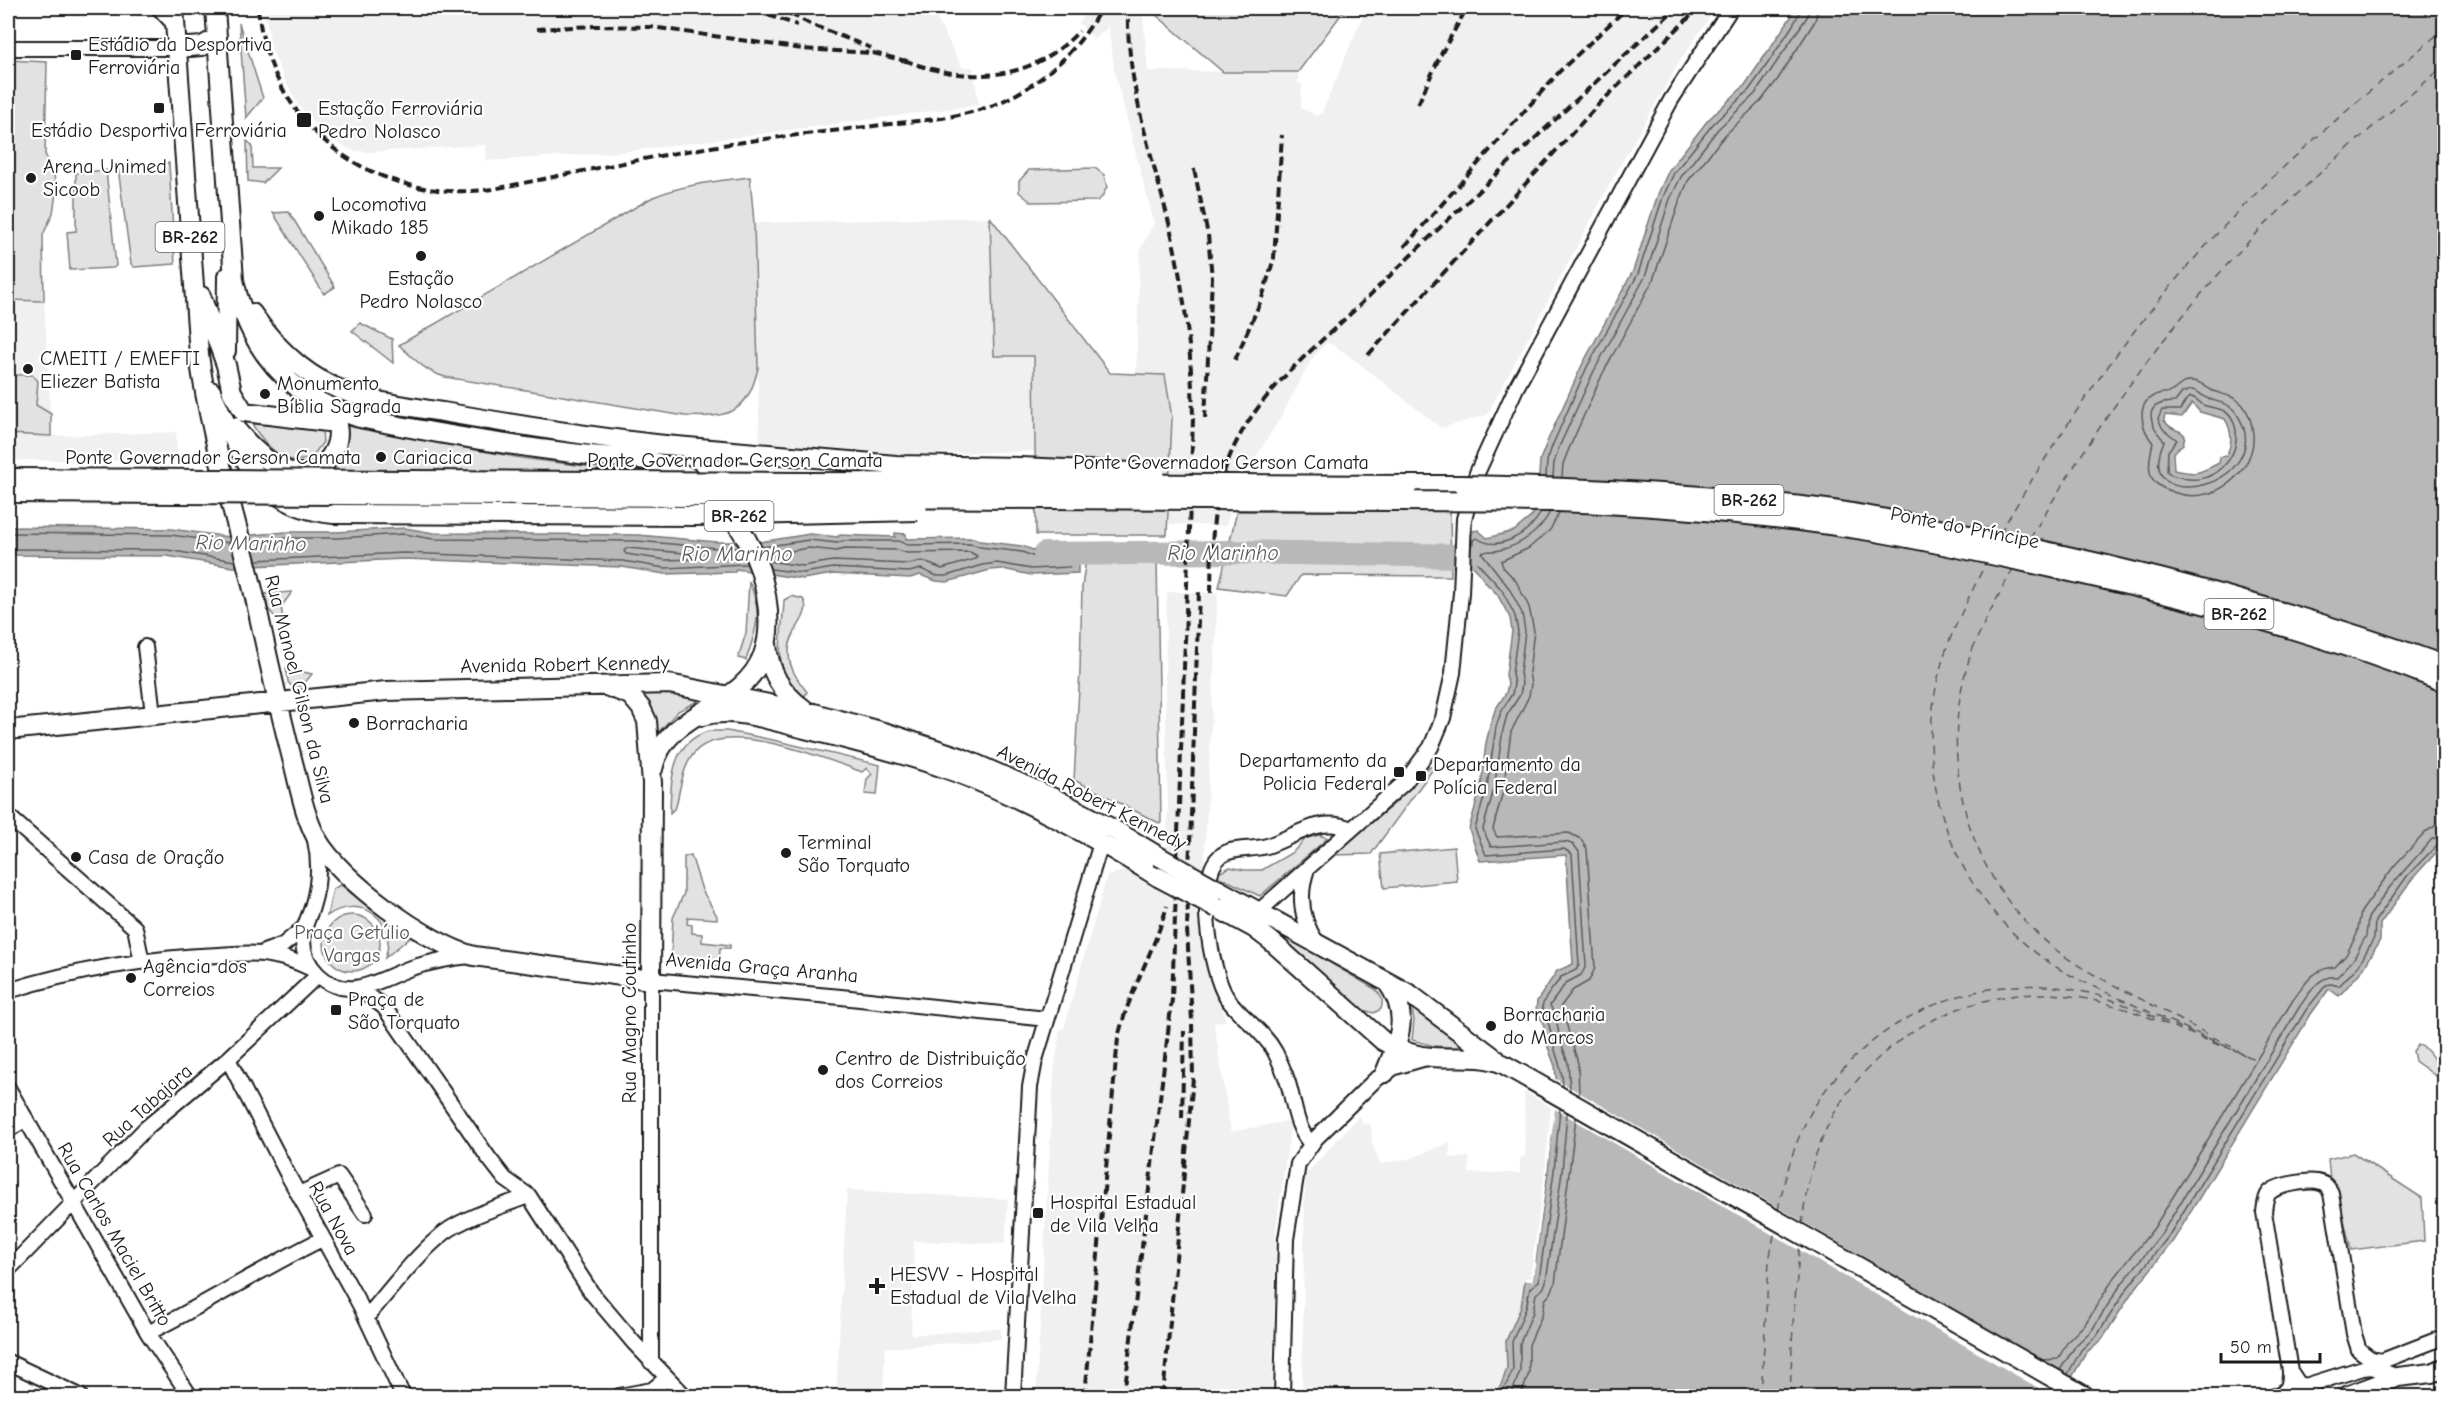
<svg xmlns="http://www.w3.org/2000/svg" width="2452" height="1404" viewBox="0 0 2452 1404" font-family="'Comic Neue',sans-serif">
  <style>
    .built { fill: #f0f0f0 }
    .green { fill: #e2e2e2; stroke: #7f7f7f; stroke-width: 1.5 }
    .water { fill: #b8b8b8; stroke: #7a7a7a; stroke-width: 1.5; fill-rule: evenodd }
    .pier { fill: #fff }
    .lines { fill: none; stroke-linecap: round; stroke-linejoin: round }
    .shore { stroke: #5a5a5a; stroke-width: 1.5 }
    .river { stroke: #b8b8b8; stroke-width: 24 }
    .ferry { stroke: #5a5a5a; stroke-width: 1.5; stroke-dasharray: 8 6; stroke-linecap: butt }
    .minor-casing { stroke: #1c1c1c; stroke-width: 18 }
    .major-casing { stroke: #1c1c1c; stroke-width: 22 }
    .minor { stroke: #fff; stroke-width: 14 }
    .major { stroke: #fff; stroke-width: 18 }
    .rail { stroke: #1c1c1c; stroke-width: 4; stroke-dasharray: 9 4.5; stroke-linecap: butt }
    .major-bridge-casing { stroke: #1c1c1c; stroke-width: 22; stroke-linecap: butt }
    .major-bridge { stroke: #fff; stroke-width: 18 }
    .poi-dot { fill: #1c1c1c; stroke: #fff; stroke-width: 2 }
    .labels { text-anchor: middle; stroke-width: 4.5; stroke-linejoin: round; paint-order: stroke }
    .shield { fill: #fff; stroke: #606060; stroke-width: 1.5 }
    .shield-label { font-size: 18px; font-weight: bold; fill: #1c1c1c }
    .poi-label { font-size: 20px; fill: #1c1c1c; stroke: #fff; text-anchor: start }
    .street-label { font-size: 20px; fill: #1c1c1c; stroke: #fff }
    .park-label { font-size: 20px; fill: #575757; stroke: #fff }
    .water-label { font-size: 21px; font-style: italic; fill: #5a5a5a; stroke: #fff }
  </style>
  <rect width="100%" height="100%" fill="#fff"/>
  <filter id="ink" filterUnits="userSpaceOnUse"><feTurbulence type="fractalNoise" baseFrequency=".0167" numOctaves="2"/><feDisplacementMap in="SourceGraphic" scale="12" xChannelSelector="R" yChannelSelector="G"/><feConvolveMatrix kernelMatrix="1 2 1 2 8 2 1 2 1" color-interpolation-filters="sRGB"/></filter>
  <g filter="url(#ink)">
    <path class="built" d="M264 8H931L962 67H973L979 105 622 152 487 161 485 145 369 152 351 150 336 142 322 133 299 106 283 77 272 50Z
      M1089 8H1142L1148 71 1298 72V83L1302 84 1301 108 1317 116 1322 113 1366 8H1716L1680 61 1617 171 1487 415 1441 428 1347 354 1327 342 1312 359 1279 420 1240 483 1234 497 1226 526 1168 524 1172 418 1165 376 1136 374 1140 250 1154 223 1115 74 1108 27 1095 39 1078 23Z
      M990 217 994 356 1034 355 1036 451 760 458 754 223Z
      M8 300 44 301 52 436 176 432 178 461 8 460Z
      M1167 592 1218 593 1203 886 1209 969 1226 1020 1214 1023 1231 1132 1288 1121 1290 1128 1276 1228 1272 1396H1036L1054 1073 1060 1030 1064 1028 1107 876 1126 870 1155 886 1166 851 1168 809 1165 677Z
      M1524 1091 1554 1109 1533 1281H1525L1521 1307 1506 1341 1507 1368 1499 1391 1492 1396H1302L1305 1175 1359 1116 1363 1124H1371L1372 1144 1380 1164 1412 1158 1450 1142V1158L1469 1157V1173H1520V1157L1525 1156Z
      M847 1190 1008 1199 1005 1244 914 1241 911 1335 1001 1328V1339L885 1348 883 1396H836Z"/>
    <path class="green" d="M1148 8H1346L1298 72H1223Z
      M239 23 263 98 246 118Z
      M8 60 47 62 45 154 54 174 56 193 53 213 43 235 44 301 8 300Z
      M247 141 252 145 253 168H278L263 183 248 181Z
      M169 163 175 264 134 267 131 264 118 168Z
      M1095 168 1104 175 1107 187 1102 197 1097 201 1031 202 1019 192V181L1029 170Z
      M106 170 116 266 113 268 70 270 67 232 76 231V173Z
      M750 177 754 223 758 368C748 415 726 418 685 416L445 377C425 371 414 359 399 345L653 197C685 184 716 181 750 177Z
      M289 212 335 287 324 294 273 213Z
      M990 217 1110 373 1165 375 1172 418 1167 535H1036L1034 356H994Z
      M360 323 392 339 393 363 352 331Z
      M8 375H32L38 381 36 405 51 414V436L8 434Z
      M252 424 322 429 323 442 312 457C286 470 264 444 252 424Z
      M346 426 521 458 649 474H327C342 461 348 445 346 426Z
      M1237 511H1450L1451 576 1301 575 1287 596 1219 587Z
      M1157 558 1161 824 1074 780 1080 670 1082 587 1086 559Z
      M749 581C763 614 757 627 746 660L738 658 746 633Z
      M292 592 281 607 283 618H276L268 609 265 594Z
      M791 596 803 599C814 613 789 631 789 650 788 667 797 679 807 692L804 697C768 669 783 638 784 600Z
      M289 665 299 671 312 674 303 685 294 689 288 682 286 668Z
      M640 691 704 698 678 711 653 738 651 705Z
      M709 731H727L773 740 880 765 877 795 865 794 867 779 872 774 867 768 862 772C825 758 727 719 696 751 683 764 680 789 676 807L670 813C671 779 671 742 709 731Z
      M1436 765 1371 854 1334 855 1395 803 1426 769Z
      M1319 835 1328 838 1260 896 1215 875 1230 867 1244 870H1262L1293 852 1306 838Z
      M1454 847 1457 881 1384 888 1380 854Z
      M691 855 702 890 717 916V919L688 917 687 924 692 925V933L702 934V942L730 945V948H720L719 966 677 962 671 956 673 918 684 893V857Z
      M340 885 342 886 409 938 385 958C399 919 359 893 327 916L333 889Z
      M1219 898 1375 989C1381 995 1384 1000 1381 1009L1374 1013 1363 1010 1292 950Z
      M324 943a28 28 0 1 1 56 0a28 28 0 1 1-56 0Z
      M1410 1000 1473 1049 1434 1046 1412 1040 1414 1020Z
      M2418 1045C2429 1047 2434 1063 2444 1070V1082L2415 1061 2413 1051Z
      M2353 1153 2422 1198 2424 1241 2351 1250 2341 1207 2330 1180 2328 1159Z"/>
    <path class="water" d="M1797 8H2444V844L2412 879 2380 924V940L2364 968 2339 996 2329 989 2311 1014 2173 1241 2131 1294 2103 1338 2086 1353 2068 1384 2041 1382 2032 1396H1492L1499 1391 1507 1368 1506 1341 1521 1307 1525 1281 1533 1280 1548 1171 1556 1077 1555 1066 1546 1042 1543 1022 1536 1011 1537 1001 1557 971 1573 964 1566 855 1480 861 1469 829 1481 786 1486 743 1490 726 1495 710 1506 693 1508 684 1506 675 1512 631 1510 618 1497 594 1486 583 1475 568 1467 562 1468 532 1478 530 1487 538 1514 531 1532 516 1537 507 1540 460 1547 442 1582 365 1633 271 1658 194 1669 170 1708 120 1745 85ZM2192 403 2200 412 2225 419C2232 430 2233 444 2226 456L2220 457 2219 463C2198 474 2196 475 2174 470L2173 453 2183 444 2185 436C2180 428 2171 432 2164 420L2165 415 2182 417Z
      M8 527 171 529 229 537 286 532H336L405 528 434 533 638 535 717 542H760L810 534 838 537 839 535 895 537V533L906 534V539L974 538 980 541 1022 546 1041 553 1078 551V573L1031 575 1003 569 990 570 947 582 936 581 920 575 910 578 833 574 803 579 736 569 735 572 665 574 622 567 404 559 233 567 167 556 8 555Z"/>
    <path class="pier" d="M1554 1078 2075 1379 2069 1387 2042 1385 2040 1389 1555 1109 1533 1281H1525V1278H1530L1545 1170Z"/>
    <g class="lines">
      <path class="shore" d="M2188 381C2200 380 2203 386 2213 391 2223 395 2233 395 2242 404 2249 412 2252 423 2253 434 2256 471 2215 504 2180 494 2148 486 2145 474 2153 443 2141 428 2134 402 2158 394 2162 392 2168 394 2172 391 2178 388 2180 383 2188 381Z
        M2190 390C2200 390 2201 397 2209 399 2220 403 2230 403 2237 414 2282 484 2129 523 2164 441 2148 422 2142 402 2175 402L2182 393Z
        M2191 397C2198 398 2200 405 2206 406 2212 408 2219 408 2224 411 2230 414 2233 420 2235 426 2243 457 2213 486 2183 478 2176 476 2172 477 2167 471L2168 451 2177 440 2163 429 2158 419 2162 410H2180L2186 400Z
        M1546 477 1547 461 1553 444 1587 367 1638 274 1663 197 1674 173 1713 124 1749 90 1764 69 1793 25 1802 8
        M1553 477 1554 463 1559 447 1594 371 1645 277 1670 199 1681 177 1718 129 1755 94 1807 17 1809 8
        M1562 477 1563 464 1568 451 1602 375 1653 280 1679 203 1688 181 1725 135 1761 101 1778 79 1815 21 1818 8
        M1541 512C1530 533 1499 553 1477 538L1473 540V558L1502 590 1515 616 1518 631 1512 674 1514 684 1512 694 1501 712 1496 727 1487 787 1475 829 1486 855 1564 849 1572 854 1579 965 1576 970 1561 977C1555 987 1544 996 1542 1007 1548 1018 1550 1027 1552 1039 1556 1057 1562 1066 1563 1086
        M1550 512C1540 531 1522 545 1500 550 1494 552 1487 550 1482 553L1509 588 1522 613 1525 631 1520 673 1522 684 1520 695 1507 715 1503 730 1494 789 1483 829 1491 847 1566 842 1574 845 1579 852 1586 966 1581 975 1566 983 1550 1005 1556 1019 1560 1039 1568 1063 1570 1090
        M1559 513 1550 530 1529 548 1501 561 1503 567 1516 581 1529 607 1534 631 1529 672 1531 684 1529 696 1511 732 1503 791 1493 829 1497 837 1569 833 1581 839 1587 849 1595 968 1589 981 1573 990 1561 1006 1578 1063 1579 1095
        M8 533 171 535 230 543
        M252 542 286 538H337L404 534 433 539 637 541 717 548H739
        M762 547 809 540 837 543 843 541H899L907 545 972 544 980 547 1022 552 1040 559 1069 558 1072 561 1069 567 1031 569 997 563 982 565 946 576H937L921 569 909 572 833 568 803 573 771 569
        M627 548 695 554 698 557 695 559 666 560 626 554 624 551Z
        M8 549 167 550 235 561
        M765 555 809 548 836 551 845 549 897 550 907 553 970 552 977 556 975 559 942 569 922 561 908 564 833 561 803 566 768 561
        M256 560 404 553 623 561 665 568 746 564
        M2043 1360 2058 1359 2068 1341 2085 1324 2112 1281 2154 1228 2293 1000C2305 984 2313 968 2335 967L2346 955 2357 934 2361 912 2394 866 2427 831 2435 826 2444 825
        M2060 1370 2076 1345 2092 1330 2120 1286 2162 1233 2300 1006C2311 992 2318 975 2337 977L2353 960 2366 936 2368 918 2389 888 2432 839 2444 834
        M2068 1374 2081 1350 2098 1334 2126 1290 2168 1237 2306 1010 2326 985 2331 984 2339 986 2359 965 2374 938 2375 921 2408 875 2438 844 2444 842
        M1501 1396 1513 1370 1512 1342 1526 1308 1530 1288 1539 1281 1554 1171 1560 1109
        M1511 1396 1520 1371V1343L1533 1312 1536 1294 1543 1289 1546 1282 1562 1172 1567 1113
        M1521 1396 1529 1373V1345L1542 1315 1545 1300 1551 1293 1555 1284 1576 1118"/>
      <path class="river" d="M1045 554 1231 552 1467 556"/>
      <path class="ferry" d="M2000 533C2066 420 2142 310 2234 216 2299 148 2373 89 2444 29
        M2030 539C2093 430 2167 326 2254 236 2314 175 2380 121 2444 66
        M2013 569C1997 599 1978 630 1968 663 1937 766 1969 882 2055 949 2079 968 2106 981 2133 995 2168 1013 2203 1032 2238 1050
        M1778 1210C1785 1177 1793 1146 1809 1116 1859 1025 1967 971 2070 989 2102 994 2130 1007 2160 1019 2191 1032 2221 1045 2252 1058 2212 1040 2172 1022 2132 1004 2104 991 2073 979 2047 961 1956 898 1912 783 1939 674 1948 635 1969 599 1986 562
        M1802 1225C1805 1196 1810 1168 1821 1141 1860 1043 1966 982 2070 996 2122 1003 2172 1027 2221 1046
        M1761 1396 1769 1261 1775 1230
        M1790 1396 1793 1324 1800 1242"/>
      <defs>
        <path id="minor" d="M159 8 175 25
          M8 48H177
          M145 647 153 714
          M8 816 135 928 142 962
          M315 840C320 863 319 885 312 907 309 917 303 927 303 938 302 966 327 991 355 988 374 986 393 974 411 968 430 962 450 958 470 956
          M1307 869C1298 895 1301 920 1317 943
          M1258 912 1405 782 1431 747 1443 718 1453 673 1461 593 1464 519 1477 473 1516 388 1671 100 1731 8
          M264 952 283 945 305 927
          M348 988 364 992 384 1007 488 1157 505 1179 529 1196 591 1292 634 1343 685 1396
          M8 991C75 970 148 958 219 955 235 954 253 952 269 955 285 957 298 962 312 969
          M228 1059 289 1177 360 1305 403 1396
          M8 1088 148 1333 190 1396
          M8 1130 26 1119
          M1311 1144C1297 1129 1295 1109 1290 1090 1287 1076 1281 1064 1275 1052 1263 1030 1241 1018 1227 998 1210 973 1194 873 1222 855 1235 846 1255 851 1270 845 1299 834 1321 816 1351 829
          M299 1194 339 1176 365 1214
          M8 1270 146 1128 228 1059 318 975
          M366 1318C389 1291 416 1255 444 1233 465 1217 504 1205 529 1196
          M148 1333C207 1303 263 1268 322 1239
          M8 1362 80 1396
          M651 1362V980L841 997 1047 1019
          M2290 1371 2298 1383 2305 1386 2363 1368 2372 1367 2398 1377
          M619 1396 652 1390 667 1378
          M1013 1396 1030 1087 1035 1060 1101 843
          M1282 1396 1286 1239 1298 1164 1315 1139 1375 1080 1395 1067 1426 1058
          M2275 1396C2289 1391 2290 1386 2290 1371L2264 1212C2265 1205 2265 1198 2269 1193 2276 1185 2310 1179 2321 1183 2326 1184 2328 1188 2331 1193L2354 1334 2359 1350 2371 1359 2382 1361 2444 1337"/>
        <path id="major" d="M174 8 199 355C210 438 236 517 255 598 267 654 279 710 294 766 300 790 305 817 317 839 341 881 428 944 474 956L651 980 652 783 647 721 641 708 630 695 606 686
          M215 8 234 280C249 351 290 398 360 418 432 433 506 445 580 454 609 458 642 455 669 467 712 485 746 527 760 570 768 597 773 628 763 655 741 712 666 708 653 769
          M177 48 202 46 217 38
          M201 296 226 365 232 392 244 412 328 422 332 414
          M252 313C273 344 298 370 332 386 367 402 407 406 443 412 517 425 591 437 665 445
          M226 351 227 277
          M211 391C240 452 256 507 334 514
          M234 427C248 444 267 464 288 471 325 483 353 437 329 409
          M1409 485H1462
          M2032 548C2172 578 2310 617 2444 665
          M2029 563C2170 593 2310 629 2444 682
          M767 644C769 672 781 692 804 709
          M702 716C734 707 773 721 805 729 855 741 906 754 955 772 1026 799 1093 837 1158 877
          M8 730 386 691 669 684 814 713 884 732 960 757 1056 799 1113 829 1158 856
          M1217 889 1411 995 1496 1059
          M1217 908 1254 928 1271 941 1383 1041C1399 1050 1414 1056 1432 1057 1456 1059 1480 1054 1503 1064L2085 1396
          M1385 1073C1399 1039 1411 1015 1387 982
          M2346 1396 2398 1377 2432 1373 2444 1368"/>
      </defs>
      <use href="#minor" class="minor-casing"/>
      <use href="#major" class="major-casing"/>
      <use href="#minor" class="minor"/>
      <use href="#major" class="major"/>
      <path class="rail" d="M258 8C269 128 376 206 493 189 581 172 669 152 757 140 804 134 851 129 898 123 929 120 961 117 991 106 1038 88 1078 52 1101 8
        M756 8 771 16 797 25
        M778 8 810 24 871 48
        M537 29 594 26 651 27 803 49 873 53 910 62
        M904 60C966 84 1031 83 1079 31
        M1418 104 1440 56 1463 15
        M1194 169 1208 235 1212 278 1205 418
        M1404 247 1560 71 1627 8
        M1368 355 1598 105 1699 8
        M1235 360 1262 298 1274 258 1282 135
        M1211 593C1212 536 1211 490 1238 439 1267 384 1322 342 1366 299 1467 200 1572 104 1676 8
        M1182 1118 1184 1031
        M1085 1396 1118 1038C1129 991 1154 952 1167 906
        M1124 1396 1172 999 1193 419C1192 353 1184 287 1169 223 1151 151 1126 83 1128 8
        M1163 1396 1193 1078 1192 1021 1187 929 1199 592"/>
      <defs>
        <path id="major-bridge" d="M665 445 896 465 1021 467 1155 473
          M8 478 1409 485
          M1462 485C1584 487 1705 493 1826 509 1895 519 1963 534 2032 548
          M8 493 1557 502C1664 506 1771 515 1876 532 1927 541 1978 552 2029 563
          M334 514 695 516 918 511
          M1158 856 1217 889
          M1158 877 1217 908"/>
      </defs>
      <use href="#major-bridge" class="major-bridge-casing"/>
      <use href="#major-bridge" class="major-bridge"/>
    </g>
  </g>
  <g class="poi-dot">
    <rect x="70" y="49" width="12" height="12" rx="3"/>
    <rect x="153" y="102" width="12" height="12" rx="3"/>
    <rect x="296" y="112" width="16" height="16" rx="3"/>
    <circle cx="31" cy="178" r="6"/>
    <circle cx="319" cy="216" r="6"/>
    <circle cx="421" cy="256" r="6"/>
    <circle cx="28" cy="369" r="6"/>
    <circle cx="265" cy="394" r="6"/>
    <circle cx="381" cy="457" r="6"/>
    <circle cx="354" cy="723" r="6"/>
    <rect x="1393" y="766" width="12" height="12" rx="3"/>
    <rect x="1415" y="770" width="12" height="12" rx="3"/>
    <circle cx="786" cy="853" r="6"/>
    <circle cx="76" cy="857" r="6"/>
    <circle cx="131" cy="978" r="6"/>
    <rect x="330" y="1004" width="12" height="12" rx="3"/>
    <circle cx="1491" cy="1026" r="6"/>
    <circle cx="823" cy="1070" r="6"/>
    <rect x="1032" y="1207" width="12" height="12" rx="3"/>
    <path d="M874 1277h6v6h6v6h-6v6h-6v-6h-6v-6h6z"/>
  </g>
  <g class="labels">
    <g class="shield">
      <rect x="155.5" y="222" width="69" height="30" rx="4.5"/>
      <rect x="1714.5" y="485" width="69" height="30" rx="4.5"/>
      <rect x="704.5" y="501" width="69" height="30" rx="4.5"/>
      <rect x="2204.5" y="599" width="69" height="30" rx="4.5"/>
    </g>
    <g class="shield-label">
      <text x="190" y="243">BR-262</text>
      <text x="1749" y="506">BR-262</text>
      <text x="739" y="522">BR-262</text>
      <text x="2239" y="620">BR-262</text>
    </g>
    <g class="poi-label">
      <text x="88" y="51">Estádio da Desportiva<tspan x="88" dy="23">Ferroviária</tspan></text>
      <text x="318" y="115">Estação Ferroviária<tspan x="318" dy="23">Pedro Nolasco</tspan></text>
      <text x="159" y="137" text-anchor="middle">Estádio Desportiva Ferroviária</text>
      <text x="43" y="173">Arena Unimed<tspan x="43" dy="23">Sicoob</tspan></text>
      <text x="331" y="211">Locomotiva<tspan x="331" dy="23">Mikado 185</tspan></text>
      <text x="421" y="285" text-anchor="middle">Estação<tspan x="421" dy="23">Pedro Nolasco</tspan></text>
      <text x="40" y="365">CMEITI / EMEFTI<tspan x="40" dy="23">Eliezer Batista</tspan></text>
      <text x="277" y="390">Monumento<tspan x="277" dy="23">Bíblia Sagrada</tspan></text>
      <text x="393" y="464">Cariacica</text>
      <text x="366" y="730">Borracharia</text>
      <text x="1387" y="767" text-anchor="end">Departamento da<tspan x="1387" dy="23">Policia Federal</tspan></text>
      <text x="1433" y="771">Departamento da<tspan x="1433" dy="23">Polícia Federal</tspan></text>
      <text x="798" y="849">Terminal<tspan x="798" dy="23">São Torquato</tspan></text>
      <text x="88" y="864">Casa de Oração</text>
      <text x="143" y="973">Agência dos<tspan x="143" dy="23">Correios</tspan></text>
      <text x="348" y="1006">Praça de<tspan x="348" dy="23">São Torquato</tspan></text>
      <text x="1503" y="1021">Borracharia<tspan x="1503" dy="23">do Marcos</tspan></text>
      <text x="835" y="1065">Centro de Distribuição<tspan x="835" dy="23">dos Correios</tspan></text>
      <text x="1050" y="1209">Hospital Estadual<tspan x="1050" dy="23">de Vila Velha</tspan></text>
      <text x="890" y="1281">HESVV - Hospital<tspan x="890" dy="23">Estadual de Vila Velha</tspan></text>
    </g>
    <g class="street-label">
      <text x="213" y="464">Ponte Governador Gerson Camata</text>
      <text x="735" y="467">Ponte Governador Gerson Camata</text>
      <text x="1221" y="469">Ponte Governador Gerson Camata</text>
      <text transform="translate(1965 527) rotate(11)" y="7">Ponte do Príncipe</text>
      <text transform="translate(565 664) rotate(-1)" y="7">Avenida Robert Kennedy</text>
      <text transform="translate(300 689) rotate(76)" y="7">Rua Manoel Gilson da Silva</text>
      <text transform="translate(1092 797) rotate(27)" y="7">Avenida Robert Kennedy</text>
      <text transform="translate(762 967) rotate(5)" y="7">Avenida Graça Aranha</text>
      <text transform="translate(629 1013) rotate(-90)" y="7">Rua Magno Coutinho</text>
      <text transform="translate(147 1105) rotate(-42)" y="7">Rua Tabajara</text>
      <text transform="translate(334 1218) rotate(61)" y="7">Rua Nova</text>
      <text transform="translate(115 1234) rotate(60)" y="7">Rua Carlos Maciel Britto</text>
    </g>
    <g class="park-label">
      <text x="352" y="939">Praça Getúlio<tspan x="352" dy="23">Vargas</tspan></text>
    </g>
    <g class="water-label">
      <text transform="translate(251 543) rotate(1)" y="7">Rio Marinho</text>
      <text x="1223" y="560">Rio Marinho</text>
      <text x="737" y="561">Rio Marinho</text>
    </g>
  </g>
  <rect width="2452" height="1404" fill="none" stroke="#fff" stroke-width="30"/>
  <rect x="15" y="15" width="2422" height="1374" fill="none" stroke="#1c1c1c" stroke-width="2" filter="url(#ink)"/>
  <path d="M2221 1353v9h99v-9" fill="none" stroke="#1c1c1c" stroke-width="3"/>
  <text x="2230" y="1353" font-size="18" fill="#1c1c1c" stroke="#ffffff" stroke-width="4.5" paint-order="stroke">50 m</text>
</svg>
